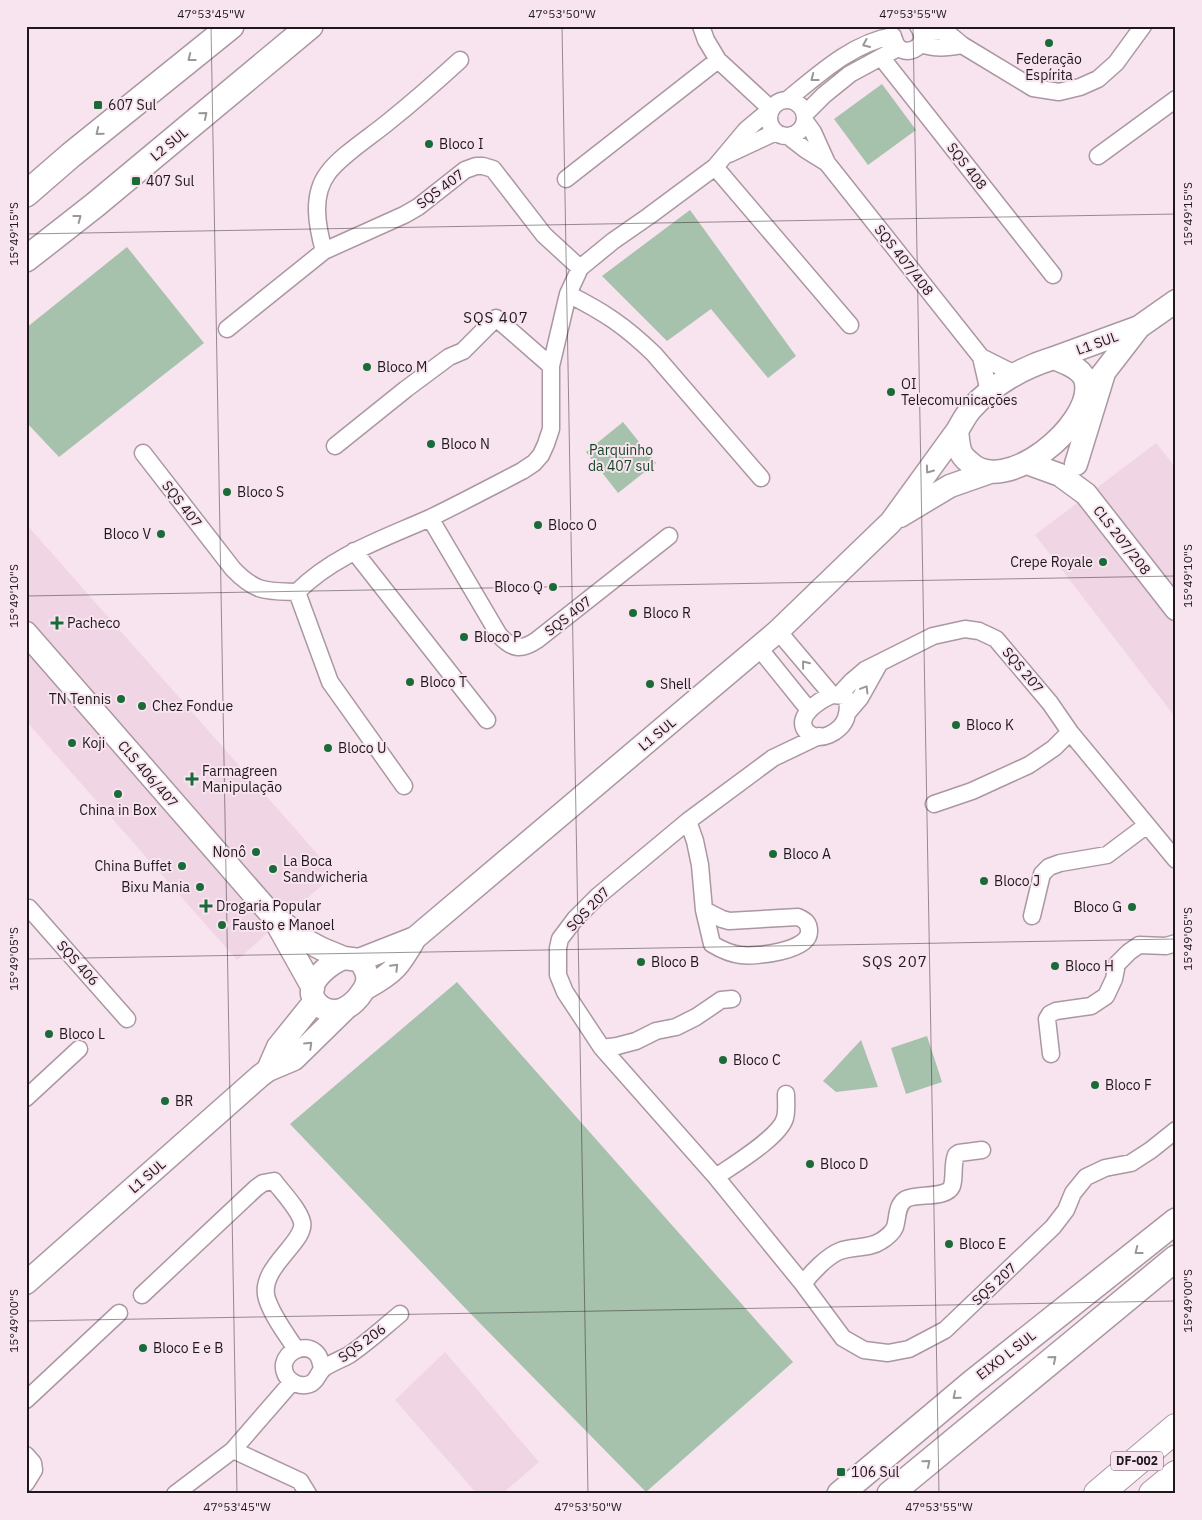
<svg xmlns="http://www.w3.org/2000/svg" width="1202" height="1520" viewBox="0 0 1202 1520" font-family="'IBM Plex Sans',sans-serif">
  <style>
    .built { fill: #f0d5e5 }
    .green { fill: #a6c1ac }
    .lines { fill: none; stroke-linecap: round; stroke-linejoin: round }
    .street-casing { stroke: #aa97a2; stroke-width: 19 }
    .secondary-casing { stroke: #aa97a2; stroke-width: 25 }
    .primary-casing { stroke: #aa97a2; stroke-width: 28 }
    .highway-casing { stroke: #aa97a2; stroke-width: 30 }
    .street { stroke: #fff; stroke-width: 16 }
    .secondary { stroke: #fff; stroke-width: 22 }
    .primary { stroke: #fff; stroke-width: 25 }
    .highway { stroke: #fff; stroke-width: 28 }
    .oneway { stroke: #9a9799 }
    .ticks { fill: none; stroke: #1f181c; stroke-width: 1; stroke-opacity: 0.45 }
    .poi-dot { fill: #1b6a39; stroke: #f8e4ef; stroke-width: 2 }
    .labels { text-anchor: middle; stroke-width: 4; stroke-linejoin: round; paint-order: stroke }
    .shield { fill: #f8e4ef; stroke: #60555b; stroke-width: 1 }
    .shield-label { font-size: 12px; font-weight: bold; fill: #1f181c }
    .poi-label { font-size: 14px; fill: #1f181c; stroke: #f8e4ef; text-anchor: start }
    .street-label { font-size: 14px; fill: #1f181c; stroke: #f8e4ef }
    .park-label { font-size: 14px; fill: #134425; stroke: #f8e4ef }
    .neighbourhood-label { font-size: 15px; letter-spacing: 1px; fill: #1f181c; stroke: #f8e4ef }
    .neatline { fill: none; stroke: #1f181c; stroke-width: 2 }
    .ticks-label { font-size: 12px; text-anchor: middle; fill: #1f181c }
  </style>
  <rect width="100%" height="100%" fill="#f8e4ef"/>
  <path class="built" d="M1156 443 1176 468V718L1035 535Z
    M26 524 335 874 237 960 26 721Z
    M445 1352 539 1462 502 1494H477L395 1400Z"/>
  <path class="green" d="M882 84 916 130 868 165 834 119Z
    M690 210 796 356 768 378 711 309 667 341 602 276Z
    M127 247 204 343 59 457 26 422V328Z
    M623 422 656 463 618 493 586 452Z
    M457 982 793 1362 646 1492 467 1310 290 1124Z
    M927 1036 942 1082 906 1094 891 1048Z
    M861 1040 878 1087 836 1092 823 1081Z"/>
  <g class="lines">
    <defs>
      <path id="street" d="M701 26 706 40 718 60
        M922 31H941L950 35 962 45 1033 88 1059 92 1080 87 1098 79 1116 63 1143 26
        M894 39C899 62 934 48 918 26
        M921 44C935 49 947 48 962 45
        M881 57 1053 275
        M787 100C819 74 852 43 893 36
        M769 118a18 18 0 1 1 36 0a18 18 0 1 1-36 0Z
        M805 114 824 95 850 74 898 48
        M805 121 813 132 827 163 981 357 1015 374
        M788 136 806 150 827 163
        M729 154 776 132
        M1098 156 1176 99
        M715 167 850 325
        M324 251C317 226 311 195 328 173 340 156 370 137 387 123 412 103 436 82 460 60
        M568 294C604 312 625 326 654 354L761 478
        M227 329 324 251 404 215 418 207 465 170 476 166H483L493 169 544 235 580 268
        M981 357 989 392
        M335 446 406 389 449 357 463 351 496 318 551 366
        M143 453 233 569C256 593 266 591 297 592
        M430 518 499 635C512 649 521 651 537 640L669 536
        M354 551 487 720
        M778 631 832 695
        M759 648 809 710
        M832 695 845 696C849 702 848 711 846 718 841 732 819 744 807 732 793 717 820 700 832 695Z
        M839 695 852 681 865 670 933 636 965 629 979 631 996 639 1050 703 1070 732 1176 860
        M848 712 860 698 879 664
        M819 736 773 758 688 821 598 896 575 919 560 939 558 948V975L565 992 602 1048 716 1177 803 1284 843 1338 864 1350 888 1353 909 1349 945 1330 1053 1227 1066 1210 1073 1193 1086 1177 1105 1168 1131 1163 1151 1150 1176 1130
        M404 786 330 682 297 592C334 555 383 539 430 518 461 503 491 487 522 471L534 463 541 455 546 444 551 429V366L568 294 580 268 613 241 649 216 715 167 746 130 771 109 718 60 566 179
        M934 804 972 791 1029 765 1054 748 1070 732
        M688 821 695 841 700 865 704 910 712 944C722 950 730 954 741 955 756 957 810 951 809 931 809 923 805 920 798 917L729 921 722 919 704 910
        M26 910 29 908 127 1019
        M1032 916 1042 874 1049 867 1060 863 1107 855 1147 825
        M602 1048 617 1046 636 1041 656 1031 676 1027 696 1017 721 1000 732 999
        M1051 1054 1047 1019 1050 1014 1056 1011 1091 1006 1106 996 1114 979 1117 964 1129 952 1139 945 1166 946 1176 943
        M26 1098 79 1049
        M716 1177C733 1165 780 1137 785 1118 787 1111 786 1102 786 1094
        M803 1284C811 1273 827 1256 840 1251 853 1246 869 1249 881 1241 886 1238 893 1232 895 1227 898 1218 896 1205 906 1199 917 1193 947 1199 952 1186 955 1176 952 1165 956 1155L959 1153 982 1150
        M142 1295 256 1188 263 1183 274 1181C282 1192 299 1209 302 1222 307 1242 257 1268 267 1299 273 1317 286 1334 296 1349
        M322 1369C321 1363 320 1356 315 1352 304 1343 287 1351 284 1364 282 1378 297 1389 310 1384 317 1381 317 1375 322 1370 326 1365 342 1359 349 1355 367 1343 383 1328 400 1314
        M26 1400 119 1313
        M233 1450 292 1382
        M26 1455 33 1463 34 1470 26 1483
        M175 1494 233 1450 300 1481 308 1494"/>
      <path id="secondary" d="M1054 358C1065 363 1084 368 1086 383 1093 425 1004 498 969 462 965 459 961 454 960 450 958 444 958 437 957 431 962 423 966 414 972 408 993 384 1024 367 1054 358Z
        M1054 358 1139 327 1176 301
        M1095 384 1139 327
        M1027 463 1060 475 1086 494 1176 609
        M1076 464 1104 373
        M900 516 950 486 990 472
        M26 633 270 913 305 940 322 949 344 958
        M276 922 313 988
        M344 958 359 960C367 970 371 980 363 991 354 1005 338 1018 321 1007 317 1004 313 999 312 994 310 978 331 963 344 958Z
        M359 960 415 938 778 631 891 522 957 431
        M366 988C394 973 400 965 415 938
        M268 1070 278 1047 315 1001
        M26 1283 260 1076 268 1070 294 1059 346 1008"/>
      <path id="primary" d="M26 194 71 155 231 26
        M26 259 95 205 310 26
        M840 1494 972 1383 1176 1221
        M890 1494 1176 1258"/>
      <path id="highway" d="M1098 1494 1176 1428
        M1153 1494 1176 1475"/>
    </defs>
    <use href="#street" class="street-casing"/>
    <use href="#secondary" class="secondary-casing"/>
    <use href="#primary" class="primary-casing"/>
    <use href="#highway" class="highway-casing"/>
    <use href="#street" class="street"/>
    <use href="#secondary" class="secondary"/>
    <use href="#primary" class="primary"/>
    <use href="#highway" class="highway"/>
  </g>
  <defs><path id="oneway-chevron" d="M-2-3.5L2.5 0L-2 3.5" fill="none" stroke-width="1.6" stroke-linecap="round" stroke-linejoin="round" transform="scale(1.25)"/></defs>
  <g class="oneway">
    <use href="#oneway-chevron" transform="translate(866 44) rotate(156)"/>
    <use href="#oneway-chevron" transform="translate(191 58) rotate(142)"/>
    <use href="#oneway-chevron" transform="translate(814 78) rotate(142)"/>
    <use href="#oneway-chevron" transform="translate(204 115) rotate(-40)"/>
    <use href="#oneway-chevron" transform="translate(99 132) rotate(141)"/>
    <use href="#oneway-chevron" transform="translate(78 218) rotate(-37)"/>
    <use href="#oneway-chevron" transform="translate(929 470) rotate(126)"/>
    <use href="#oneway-chevron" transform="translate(805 664) rotate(-129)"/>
    <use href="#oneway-chevron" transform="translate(865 689) rotate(-59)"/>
    <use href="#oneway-chevron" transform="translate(395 967) rotate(-46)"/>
    <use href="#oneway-chevron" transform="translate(309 1045) rotate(-44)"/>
    <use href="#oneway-chevron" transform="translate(1138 1251) rotate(142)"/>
    <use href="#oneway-chevron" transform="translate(1053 1359) rotate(-40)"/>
    <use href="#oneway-chevron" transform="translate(956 1396) rotate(140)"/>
    <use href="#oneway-chevron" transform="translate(927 1463) rotate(-40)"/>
  </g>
  <path class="ticks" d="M211 26 237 1494M562 26 588 1494M913 26 939 1494M26 234 1176 214M26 596 1176 576M26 959 1176 939M26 1321 1176 1301"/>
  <g class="poi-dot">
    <circle cx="1049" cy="43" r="5"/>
    <rect x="93" y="100" width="10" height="10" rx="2.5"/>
    <circle cx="429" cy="144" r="5"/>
    <rect x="131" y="176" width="10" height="10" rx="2.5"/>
    <circle cx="367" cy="367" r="5"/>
    <circle cx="891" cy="392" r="5"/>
    <circle cx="431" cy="444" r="5"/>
    <circle cx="227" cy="492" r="5"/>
    <circle cx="538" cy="525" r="5"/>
    <circle cx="161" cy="534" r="5"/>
    <circle cx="1103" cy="562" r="5"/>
    <circle cx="553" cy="587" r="5"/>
    <circle cx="633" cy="613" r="5"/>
    <path d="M54.5 615.5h5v5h5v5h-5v5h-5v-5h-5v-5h5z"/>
    <circle cx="464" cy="637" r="5"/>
    <circle cx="410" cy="682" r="5"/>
    <circle cx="650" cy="684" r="5"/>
    <circle cx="121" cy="699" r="5"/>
    <circle cx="142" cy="706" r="5"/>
    <circle cx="956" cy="725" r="5"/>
    <circle cx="72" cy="743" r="5"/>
    <circle cx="328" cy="748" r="5"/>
    <path d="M189.5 771.5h5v5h5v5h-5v5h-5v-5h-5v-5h5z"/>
    <circle cx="118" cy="794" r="5"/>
    <circle cx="256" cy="852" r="5"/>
    <circle cx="773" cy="854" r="5"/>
    <circle cx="182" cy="866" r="5"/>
    <circle cx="273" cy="869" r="5"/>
    <circle cx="984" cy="881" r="5"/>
    <circle cx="200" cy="887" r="5"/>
    <path d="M203.5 898.5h5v5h5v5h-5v5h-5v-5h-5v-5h5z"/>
    <circle cx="1132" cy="907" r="5"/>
    <circle cx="222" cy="925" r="5"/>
    <circle cx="641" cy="962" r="5"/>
    <circle cx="1055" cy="966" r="5"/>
    <circle cx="49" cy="1034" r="5"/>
    <circle cx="723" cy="1060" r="5"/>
    <circle cx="1095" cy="1085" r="5"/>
    <circle cx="165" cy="1101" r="5"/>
    <circle cx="810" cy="1164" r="5"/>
    <circle cx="949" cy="1244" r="5"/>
    <circle cx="143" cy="1348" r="5"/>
    <rect x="836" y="1467" width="10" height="10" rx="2.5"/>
  </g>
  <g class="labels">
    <rect class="shield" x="1111" y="1451.5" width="52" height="19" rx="4"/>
    <g class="shield-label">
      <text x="1137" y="1465">DF-002</text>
    </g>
    <g class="poi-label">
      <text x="1049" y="64" text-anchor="middle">Federação<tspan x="1049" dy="16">Espírita</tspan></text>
      <text x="108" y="110">607 Sul</text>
      <text x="439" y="149">Bloco I</text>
      <text x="146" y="186">407 Sul</text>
      <text x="377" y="372">Bloco M</text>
      <text x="901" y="389">OI<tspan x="901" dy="16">Telecomunicações</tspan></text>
      <text x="441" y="449">Bloco N</text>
      <text x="237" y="497">Bloco S</text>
      <text x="548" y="530">Bloco O</text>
      <text x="151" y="539" text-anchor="end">Bloco V</text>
      <text x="1093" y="567" text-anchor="end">Crepe Royale</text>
      <text x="543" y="592" text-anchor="end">Bloco Q</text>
      <text x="643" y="618">Bloco R</text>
      <text x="67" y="628">Pacheco</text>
      <text x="474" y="642">Bloco P</text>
      <text x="420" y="687">Bloco T</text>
      <text x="660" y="689">Shell</text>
      <text x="111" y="704" text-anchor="end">TN Tennis</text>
      <text x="152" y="711">Chez Fondue</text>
      <text x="966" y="730">Bloco K</text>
      <text x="82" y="748">Koji</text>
      <text x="338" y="753">Bloco U</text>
      <text x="202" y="776">Farmagreen<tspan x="202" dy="16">Manipulação</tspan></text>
      <text x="118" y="815" text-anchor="middle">China in Box</text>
      <text x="246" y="857" text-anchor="end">Nonô</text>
      <text x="783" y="859">Bloco A</text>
      <text x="283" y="866">La Boca<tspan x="283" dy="16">Sandwicheria</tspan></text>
      <text x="172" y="871" text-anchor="end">China Buffet</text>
      <text x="994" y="886">Bloco J</text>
      <text x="190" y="892" text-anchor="end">Bixu Mania</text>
      <text x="216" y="911">Drogaria Popular</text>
      <text x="1122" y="912" text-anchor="end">Bloco G</text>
      <text x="232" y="930">Fausto e Manoel</text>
      <text x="651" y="967">Bloco B</text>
      <text x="1065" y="971">Bloco H</text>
      <text x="59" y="1039">Bloco L</text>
      <text x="733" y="1065">Bloco C</text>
      <text x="1105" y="1090">Bloco F</text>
      <text x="175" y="1106">BR</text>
      <text x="820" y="1169">Bloco D</text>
      <text x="959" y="1249">Bloco E</text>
      <text x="153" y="1353">Bloco E e B</text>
      <text x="851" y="1477">106 Sul</text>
    </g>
    <g class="street-label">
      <text transform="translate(169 144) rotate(-40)" y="5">L2 SUL</text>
      <text transform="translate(967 166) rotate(52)" y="5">SQS 408</text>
      <text transform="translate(440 189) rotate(-37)" y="5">SQS 407</text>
      <text transform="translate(904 260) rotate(52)" y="5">SQS 407/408</text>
      <text transform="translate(1097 343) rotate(-20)" y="5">L1 SUL</text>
      <text transform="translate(182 504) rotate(52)" y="5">SQS 407</text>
      <text transform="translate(1122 540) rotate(52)" y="5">CLS 207/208</text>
      <text transform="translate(568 616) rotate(-38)" y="5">SQS 407</text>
      <text transform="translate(1023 670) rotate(50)" y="5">SQS 207</text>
      <text transform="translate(657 734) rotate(-40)" y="5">L1 SUL</text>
      <text transform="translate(148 774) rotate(49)" y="5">CLS 406/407</text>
      <text transform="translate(588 909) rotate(-46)" y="5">SQS 207</text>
      <text transform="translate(78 963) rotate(48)" y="5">SQS 406</text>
      <text transform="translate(147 1176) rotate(-41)" y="5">L1 SUL</text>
      <text transform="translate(994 1284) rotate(-43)" y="5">SQS 207</text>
      <text transform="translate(362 1343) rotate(-36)" y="5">SQS 206</text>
      <text transform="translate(1006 1355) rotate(-38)" y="5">EIXO L SUL</text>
    </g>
    <g class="park-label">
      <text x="621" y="455">Parquinho<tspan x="621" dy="16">da 407 sul</tspan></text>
    </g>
    <g class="neighbourhood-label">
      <text x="496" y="323">SQS 407</text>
      <text x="895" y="967">SQS 207</text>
    </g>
  </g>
  <rect width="1202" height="1520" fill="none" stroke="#f8e4ef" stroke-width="55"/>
  <rect x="28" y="28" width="1146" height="1464" class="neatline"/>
  <g class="ticks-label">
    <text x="211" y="18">47°53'45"W</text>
    <text x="562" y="18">47°53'50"W</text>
    <text x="913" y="18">47°53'55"W</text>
    <text transform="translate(1188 214) rotate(-90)" y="4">15°49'15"S</text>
    <text transform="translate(14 234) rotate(-90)" y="4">15°49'15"S</text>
    <text transform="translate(1188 576) rotate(-90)" y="4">15°49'10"S</text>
    <text transform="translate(14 596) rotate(-90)" y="4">15°49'10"S</text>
    <text transform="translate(1188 939) rotate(-90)" y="4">15°49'05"S</text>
    <text transform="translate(14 959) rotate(-90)" y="4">15°49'05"S</text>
    <text transform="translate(1188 1301) rotate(-90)" y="4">15°49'00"S</text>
    <text transform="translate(14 1321) rotate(-90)" y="4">15°49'00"S</text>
    <text x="237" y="1511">47°53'45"W</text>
    <text x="588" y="1511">47°53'50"W</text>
    <text x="939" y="1511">47°53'55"W</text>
  </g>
</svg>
